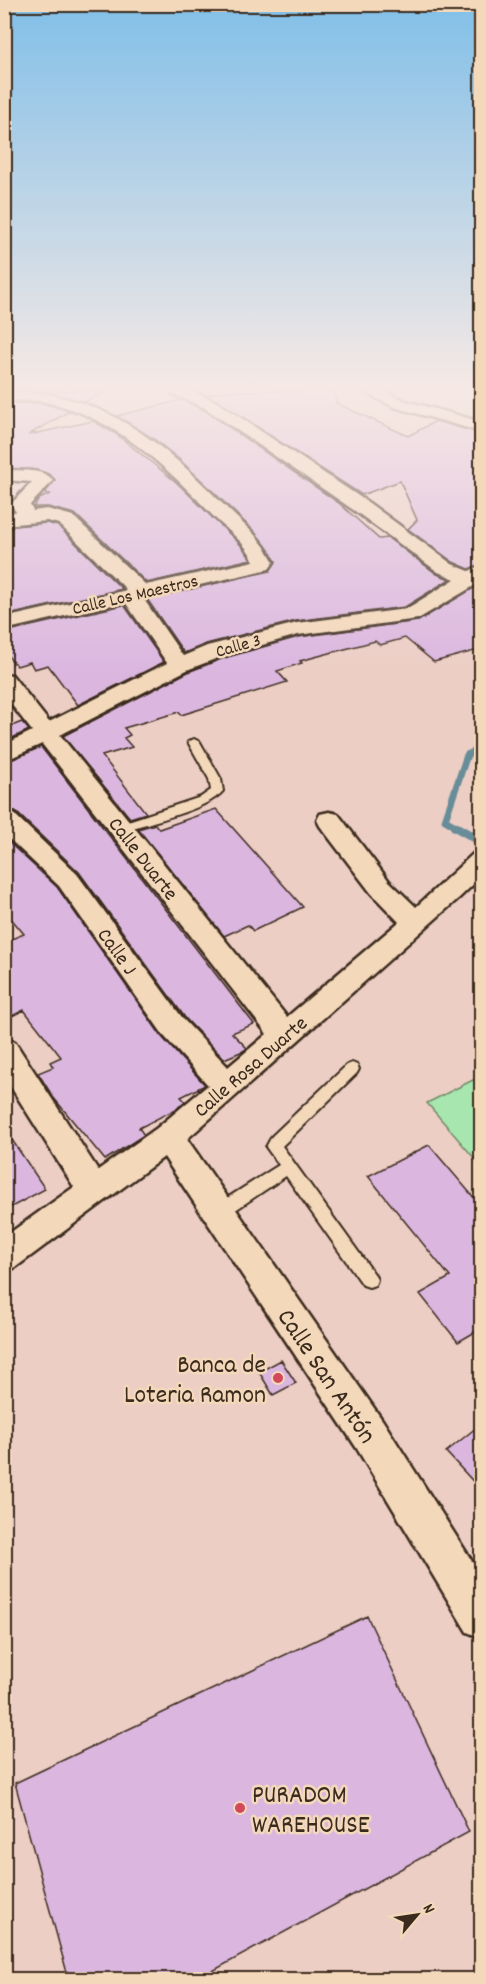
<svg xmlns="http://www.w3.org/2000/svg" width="486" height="1984" viewBox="0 0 486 1984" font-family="Dekko,sans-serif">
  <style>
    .green { fill: #a7e6ae; stroke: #718866; stroke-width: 1.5 }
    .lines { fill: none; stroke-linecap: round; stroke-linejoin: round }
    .stream-far1 { stroke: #698d98; stroke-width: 7 }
    .stream { stroke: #698d98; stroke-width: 9 }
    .building { fill: #dbb7e0; stroke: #3b2a1e; stroke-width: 1.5 }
    .service-casing { stroke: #3b2a1e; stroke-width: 4 }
    .minor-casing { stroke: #3b2a1e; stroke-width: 5 }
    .service { fill: #f3d8ba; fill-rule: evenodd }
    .minor { fill: #f3d8ba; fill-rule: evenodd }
    .poi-dot { fill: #d1495b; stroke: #f3d8ba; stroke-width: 2 }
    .labels { text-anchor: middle; stroke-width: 5; stroke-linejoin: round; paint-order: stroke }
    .far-street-label { font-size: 18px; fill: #3b2a1e; stroke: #f3d8ba }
    .street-label { font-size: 21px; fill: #3b2a1e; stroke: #f3d8ba }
    .near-poi-label { font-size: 26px; fill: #3b2a1e; stroke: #f3d8ba; text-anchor: end }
    .near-street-label { font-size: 26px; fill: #3b2a1e; stroke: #f3d8ba }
  </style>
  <rect width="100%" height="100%" fill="#eccec5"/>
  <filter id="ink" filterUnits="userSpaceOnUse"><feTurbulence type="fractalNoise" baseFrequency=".0167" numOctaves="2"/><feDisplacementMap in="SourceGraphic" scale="12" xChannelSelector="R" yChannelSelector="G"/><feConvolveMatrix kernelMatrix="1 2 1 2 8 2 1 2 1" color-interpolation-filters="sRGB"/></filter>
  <g filter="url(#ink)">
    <path class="green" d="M481 1076V1166L427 1103Z"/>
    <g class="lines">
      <path class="stream-far1" d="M457 827 445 820 467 755 482 748"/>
      <path class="stream" d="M454 826 482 842"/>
    </g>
    <path class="building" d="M39 391H107L85 402Z
      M225 391H335L336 403 408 436 436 421 482 434V563L469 569 453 562 408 529 417 520 400 481 362 495 207 395Z
      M182 400 204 410 340 504 379 539 388 538 437 574 450 579 405 607 296 621 206 644 184 653 147 599 270 571 276 561 254 531 179 459 154 439 116 416Z
      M4 403H41L70 411 28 435 93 421 116 434 176 482 240 544 251 559 147 583 75 514 48 507H34L39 499 50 494 45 493 55 480 38 470 4 468Z
      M47 523 58 526 122 589 4 616V532L14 526Z
      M482 582V649L434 662 405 638 380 645 375 641 300 661 302 663 277 671 287 682 181 715 179 712 124 728 130 735 124 738 132 747 102 756 146 813 130 818 63 736 188 672 224 658 298 637 418 621Z
      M124 605 164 662 78 705 48 665 34 669 30 662 17 666 5 653 4 632Z
      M22 722 29 730 4 742V729Z
      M41 747 254 1024 232 1033 247 1048 243 1051 224 1059 186 1019 79 872 15 811 4 809V763Z
      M216 809 303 907 253 931 248 925 224 936 138 829 155 824 159 829Z
      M4 838 57 887 162 1037 205 1085 181 1097 185 1101 176 1109 139 1128 144 1135 105 1160 53 1097 38 1073 53 1067 50 1062 61 1057 24 1010 4 1020V942L24 934 4 910Z
      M4 1128 45 1189 4 1211Z
      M429 1145 482 1207V1328L458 1342 420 1294 450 1277 368 1176Z
      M281 1360 296 1383 273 1395 259 1372Z
      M482 1423V1491L446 1452Z
      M367 1616 469 1832 196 1980H69L15 1783Z"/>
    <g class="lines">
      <defs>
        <path id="service" d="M194 739 200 742 221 779 223 791C207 810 149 822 124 831H116L114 828 116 825 201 797 211 790 209 779 188 742Z
          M352 1063 357 1065 359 1069 357 1073 282 1146 375 1275 377 1280 375 1285 369 1287 363 1285 286 1176 225 1217 219 1219 213 1217 211 1212 213 1207 279 1165 266 1147 272 1136 347 1065Z"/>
        <path id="minor" d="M4 391C101 390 161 441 226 507 239 521 256 533 267 550L274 562 269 569 143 598 183 656 207 646 297 623 406 609 455 579 438 572 355 511 205 408 173 394 171 391H192L217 402 369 503 452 564 469 571 482 565 479 583 418 619 298 635 223 656 187 670 60 735 287 1017 399 922 371 893 320 826 317 820 320 814 329 812 338 814 389 881 416 907 473 854 482 852V876L459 898 187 1139 383 1421 482 1577V1638L467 1632 356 1447 164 1157 16 1267 4 1272V1237L74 1187 4 1076V1039L15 1042 98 1170 157 1128 208 1085 164 1036 59 886 4 834V811L13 813 77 874 184 1020 228 1067 267 1034 42 744 4 761V745L32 731 4 695V674L12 675 49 722 167 663 125 602 4 630V618L127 590 59 524 47 521 4 525V513L16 512 11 504 32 482 4 480V470C19 471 43 468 53 480L50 484 30 505 33 511 47 509 73 516 146 585 254 561C246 543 228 531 214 517 168 468 114 416 46 402 33 399 18 401 4 401Z
          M362 391H383L406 401 482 422V432L394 407Z"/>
      </defs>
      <use href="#service" class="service-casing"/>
      <use href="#minor" class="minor-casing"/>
      <use href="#service" class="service"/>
      <use href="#minor" class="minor"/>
    </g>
  </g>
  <linearGradient id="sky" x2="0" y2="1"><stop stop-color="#81bfe8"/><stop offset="0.58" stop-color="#f6e9e5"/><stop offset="1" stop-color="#f6e9e5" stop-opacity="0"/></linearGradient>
  <rect width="486" height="669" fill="url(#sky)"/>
  <g class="poi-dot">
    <circle cx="278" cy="1378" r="6"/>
    <circle cx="240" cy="1808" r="6"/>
  </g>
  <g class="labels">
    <g class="far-street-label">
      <text transform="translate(135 594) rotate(-13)" y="6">Calle Los Maestros</text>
      <text transform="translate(238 645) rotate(-16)" y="6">Calle 3</text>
    </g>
    <g class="street-label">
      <text transform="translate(144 858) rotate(52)" y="7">Calle Duarte</text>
      <text transform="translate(118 951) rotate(54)" y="7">Calle J</text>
      <text transform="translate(250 1066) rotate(-41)" y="7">Calle Rosa Duarte</text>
    </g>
    <g class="near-poi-label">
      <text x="266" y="1372">Banca de<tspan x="266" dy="30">Loteria Ramon</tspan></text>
      <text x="252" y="1802" text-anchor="start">PURADOM<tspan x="252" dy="30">WAREHOUSE</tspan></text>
    </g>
    <g class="near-street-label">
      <text transform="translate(328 1375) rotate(56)" y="9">Calle San Antón</text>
    </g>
  </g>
  <rect width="486" height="1984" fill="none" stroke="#f3d8ba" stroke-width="24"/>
  <rect x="12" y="12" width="462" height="1960" fill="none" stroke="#3b2a1e" stroke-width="2" filter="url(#ink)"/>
  <g transform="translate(417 1915) rotate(61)" stroke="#f3d8ba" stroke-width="4.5" paint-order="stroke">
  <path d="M0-4.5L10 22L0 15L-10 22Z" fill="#3b2a1e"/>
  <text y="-9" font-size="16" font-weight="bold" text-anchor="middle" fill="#3b2a1e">N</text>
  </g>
</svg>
